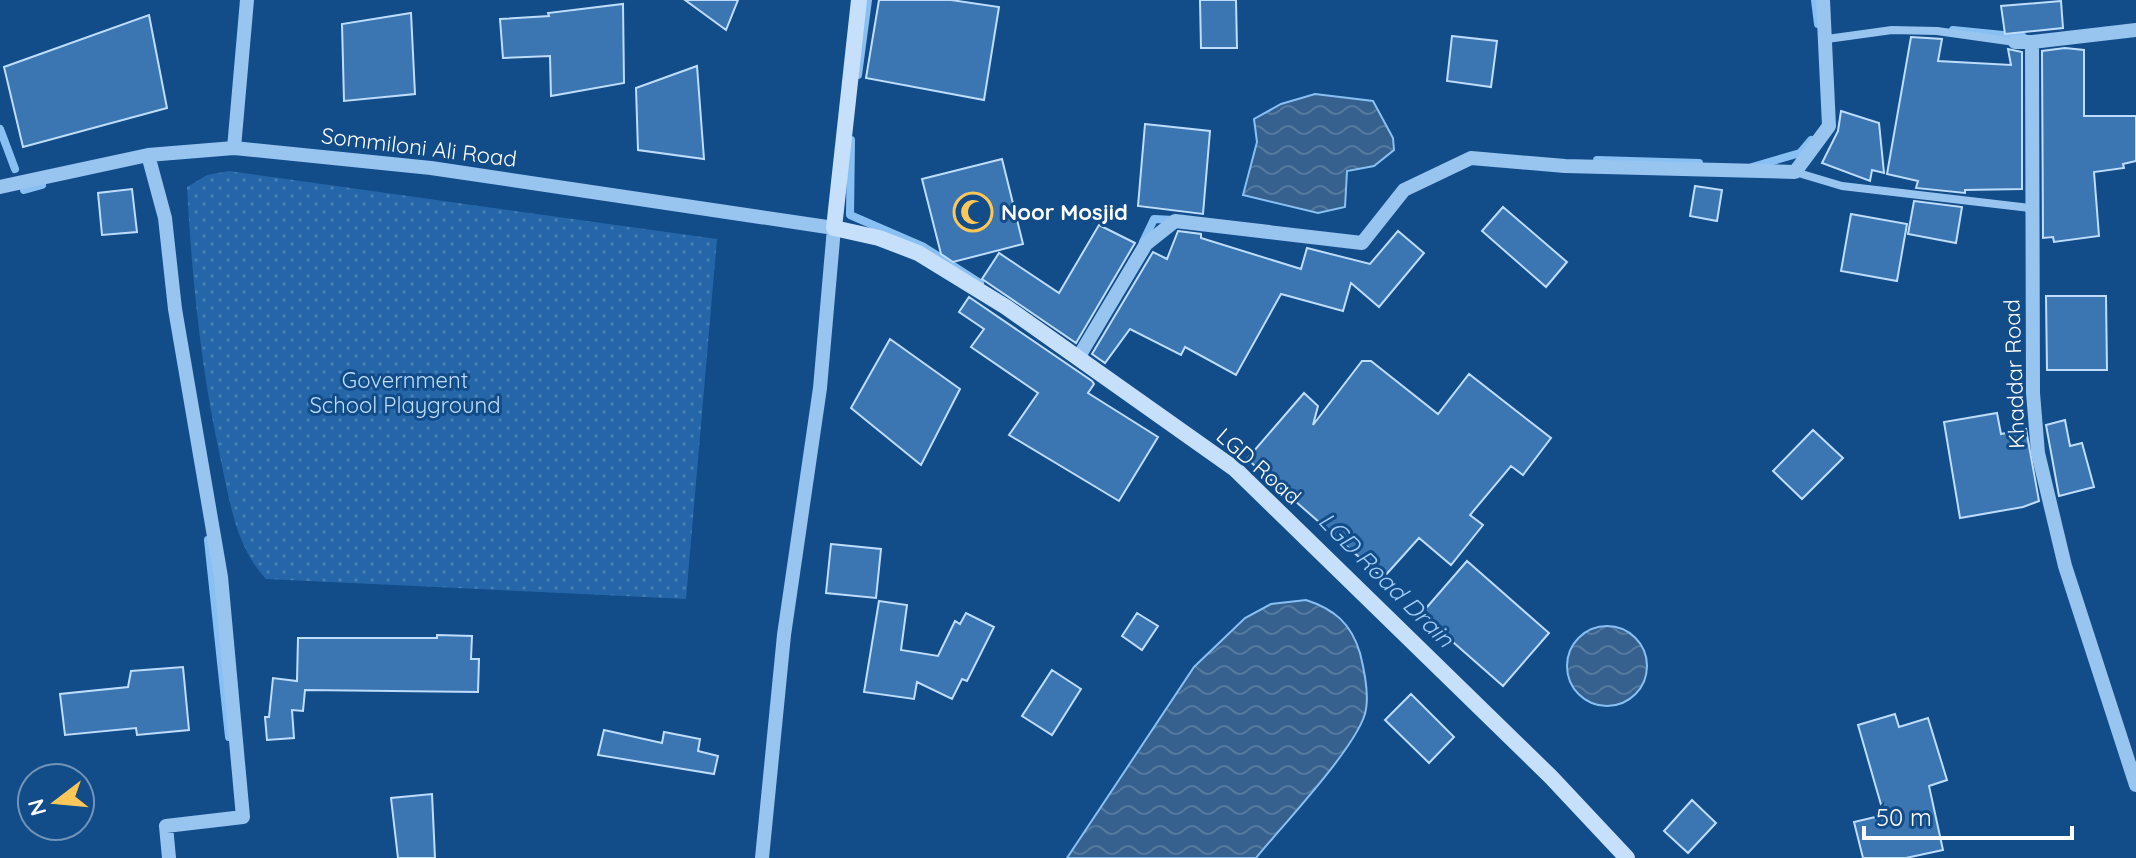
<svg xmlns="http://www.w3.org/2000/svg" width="2136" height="858" viewBox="0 0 2136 858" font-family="Quicksand,sans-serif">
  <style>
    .park { fill: url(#park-dots) }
    .water { fill: url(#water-waves); stroke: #89c0f4; stroke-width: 2 }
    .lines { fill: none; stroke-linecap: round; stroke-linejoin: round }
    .stream { stroke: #89c0f4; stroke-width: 8 }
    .building { fill: #3b76b2; stroke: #beddfc; stroke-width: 2 }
    .minor { stroke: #98c4f0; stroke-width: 8 }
    .tertiary { stroke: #98c4f0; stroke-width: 14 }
    .secondary { stroke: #c6dffb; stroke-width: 16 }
    .labels { text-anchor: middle; stroke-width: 6; stroke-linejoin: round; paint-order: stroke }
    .street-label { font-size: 22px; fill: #fff; stroke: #124c89 }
    .poi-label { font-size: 22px; font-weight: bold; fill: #fff; stroke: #124c89; text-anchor: start }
    .park-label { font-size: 22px; fill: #beddfc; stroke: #124c89 }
    .water-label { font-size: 24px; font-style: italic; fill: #a3cef8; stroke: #124c89 }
  </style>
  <defs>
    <pattern id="park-dots" width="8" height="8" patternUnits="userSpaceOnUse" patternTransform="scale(2)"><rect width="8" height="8" fill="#2466a8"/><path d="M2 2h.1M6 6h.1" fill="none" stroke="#457db5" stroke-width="1.8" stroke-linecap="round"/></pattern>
    <pattern id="water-waves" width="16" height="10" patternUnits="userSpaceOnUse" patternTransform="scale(2)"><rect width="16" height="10" fill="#36618e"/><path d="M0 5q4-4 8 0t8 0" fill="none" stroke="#54799f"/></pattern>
  </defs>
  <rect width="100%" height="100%" fill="#124c89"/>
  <path class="park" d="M229 171 717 239 686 599 266 579C236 547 230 503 221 461 201 370 192 280 187 187L207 175Z"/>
  <path class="water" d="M1315 94 1373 101 1393 138 1394 150 1374 166 1347 171 1345 207 1318 213 1243 195 1257 142 1254 119 1281 104Z
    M1306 600C1334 609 1351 623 1360 653 1364 669 1369 692 1366 709 1362 742 1280 828 1256 858H1067L1194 667 1245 618 1271 604Z
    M1567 666a40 40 0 1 1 80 0a40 40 0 1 1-80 0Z"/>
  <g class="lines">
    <path class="stream" d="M1815 0 1818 24
      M1953 30 2023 37
      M858 75 868 0
      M0 129 15 169
      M851 140 850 215 924 247 980 283
      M1597 160 1699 163
      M1752 167 1800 153 1811 140
      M24 190 42 185
      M1143 242 1154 219 1174 220
      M208 540 229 737"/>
  </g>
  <path class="building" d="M685 0H738L726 30Z
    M879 0H951L999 7 984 100 866 78Z
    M1200 0H1236L1237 48H1201Z
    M2061 1 2063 28 2005 34 2001 6Z
    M623 4 624 83 551 96 550 56 503 58 500 19 549 16 548 13Z
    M411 13 415 94 344 101 342 24Z
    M149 15 167 108 23 147 4 67Z
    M1452 36 1497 41 1491 87 1447 81Z
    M1911 37 1942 39 1938 61 2011 65 2008 49 2022 52V189L1965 190V193L1916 188 1918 181 1887 174Z
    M2065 48 2084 50V116H2136V161L2123 164 2124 168 2094 172 2099 236 2054 242 2053 237 2043 238 2042 51Z
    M697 66 704 159 638 150 636 88Z
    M1841 111 1879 123 1884 173 1872 170 1870 181 1822 163 1838 131Z
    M1145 124 1210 131 1203 214 1138 206Z
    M1002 159 1023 244 953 262 941 254 922 179Z
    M1695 186 1722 190 1717 221 1690 216Z
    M132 189 137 232 102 235 98 193Z
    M1914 201 1962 207 1956 243 1908 234Z
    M1503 207 1567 262 1546 287 1482 231Z
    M1851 214 1907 224 1897 281 1841 271Z
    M1099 225 1135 243 1076 343 982 279 999 253 1059 293Z
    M1178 231 1201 234V238L1301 269 1307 248 1370 264 1398 231 1424 253 1379 307 1351 283 1343 311 1281 294 1236 375 1185 347 1181 355 1130 329 1105 363 1092 354 1153 252 1167 259Z
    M2046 296H2106L2107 370H2047Z
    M969 297 1092 381 1094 384 1088 393 1158 437 1119 501 1009 435 1038 393 971 347 984 329 959 312Z
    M890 339 960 389 921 465 851 408Z
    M1362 361H1371L1438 414 1469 374 1551 438 1523 475 1511 466 1470 515 1483 525 1451 565 1419 538 1383 578 1247 459 1304 393 1318 406 1313 425Z
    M1997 413 2001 434 2026 429 2039 501 2023 507 1960 518 1944 422Z
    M2065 420 2070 446 2082 443 2094 487 2059 496 2046 425Z
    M1813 430 1843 458 1802 499 1773 471Z
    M831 544 881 549 876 598 826 593Z
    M1467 561 1549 633 1503 686 1421 614Z
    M879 601 907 605 901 650 938 656 955 621 960 624 966 613 994 627 967 681 962 679 952 699 917 682 914 699 864 692Z
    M1137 613 1158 626 1142 650 1122 636Z
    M437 635 472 636 471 659H479L478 692 305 690 303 711 292 710 294 738 267 740 265 717H269L273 678 297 681 298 638H437Z
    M183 667 189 730 137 735 136 728 65 735 60 694 128 687 131 671Z
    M1052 670 1081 689 1052 735 1022 716Z
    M1411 694 1454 737 1429 763 1385 720Z
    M1895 714 1899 727 1928 718 1947 780 1929 786 1943 850 1906 858H1863L1854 822 1884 815 1858 725Z
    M604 730 662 743 664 732 700 739 698 751 718 756 714 774 598 755Z
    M432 794 435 858H398L391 798Z
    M1692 800 1716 823 1688 853 1664 831Z"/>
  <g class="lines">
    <path class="minor" d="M1827 39 1892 30 1937 31 2015 42
      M1795 172 1842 186 2030 208"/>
    <path class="tertiary" d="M2015 42H2032L2033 393 2038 453 2065 566 2136 785
      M2032 42 2136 30
      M234 148 247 0
      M148 155 165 218 175 309 221 577 243 817 166 826 169 858
      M0 187 148 155 234 148 431 168 834 228 820 388 784 635 762 858
      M1078 358 1146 244 1175 221 1362 243 1404 190 1471 158 1565 166 1795 172 1829 126 1823 0"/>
    <path class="secondary" d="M859 0 834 228 879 238 918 253 1006 307 1235 469 1551 777 1627 858"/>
  </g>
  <defs>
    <symbol id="mosque-ring" viewBox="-11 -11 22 22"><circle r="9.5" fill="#124c89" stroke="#ffc757" stroke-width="1.5"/><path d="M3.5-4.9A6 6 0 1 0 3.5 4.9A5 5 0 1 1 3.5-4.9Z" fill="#ffc757"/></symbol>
  </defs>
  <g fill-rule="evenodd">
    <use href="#mosque-ring" x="951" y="190" width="44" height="44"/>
  </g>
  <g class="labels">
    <g class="street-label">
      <text transform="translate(419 147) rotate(7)" y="8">Sommiloni Ali Road</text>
      <text transform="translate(2014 374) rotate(-92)" y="8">Khaddar Road</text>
      <text transform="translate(1259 466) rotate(41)" y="8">LGD Road</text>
    </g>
    <g class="poi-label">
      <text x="1001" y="220">Noor Mosjid</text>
    </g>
    <g class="park-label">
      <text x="405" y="388">Government<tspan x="405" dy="25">School Playground</tspan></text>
    </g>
    <g class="water-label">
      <text transform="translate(1386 580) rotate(45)" y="8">LGD Road Drain</text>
    </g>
  </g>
  <g transform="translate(56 802) rotate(254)"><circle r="38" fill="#124c89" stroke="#7194b8" stroke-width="2"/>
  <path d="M0-6L14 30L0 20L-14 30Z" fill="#ffc757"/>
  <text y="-12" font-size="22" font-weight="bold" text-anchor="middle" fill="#ffffff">N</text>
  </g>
  <path d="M1864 826v12h208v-12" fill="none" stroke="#ffffff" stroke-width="4"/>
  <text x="1876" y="826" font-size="24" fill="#ffffff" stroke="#124c89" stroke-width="6" paint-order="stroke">50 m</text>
</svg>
